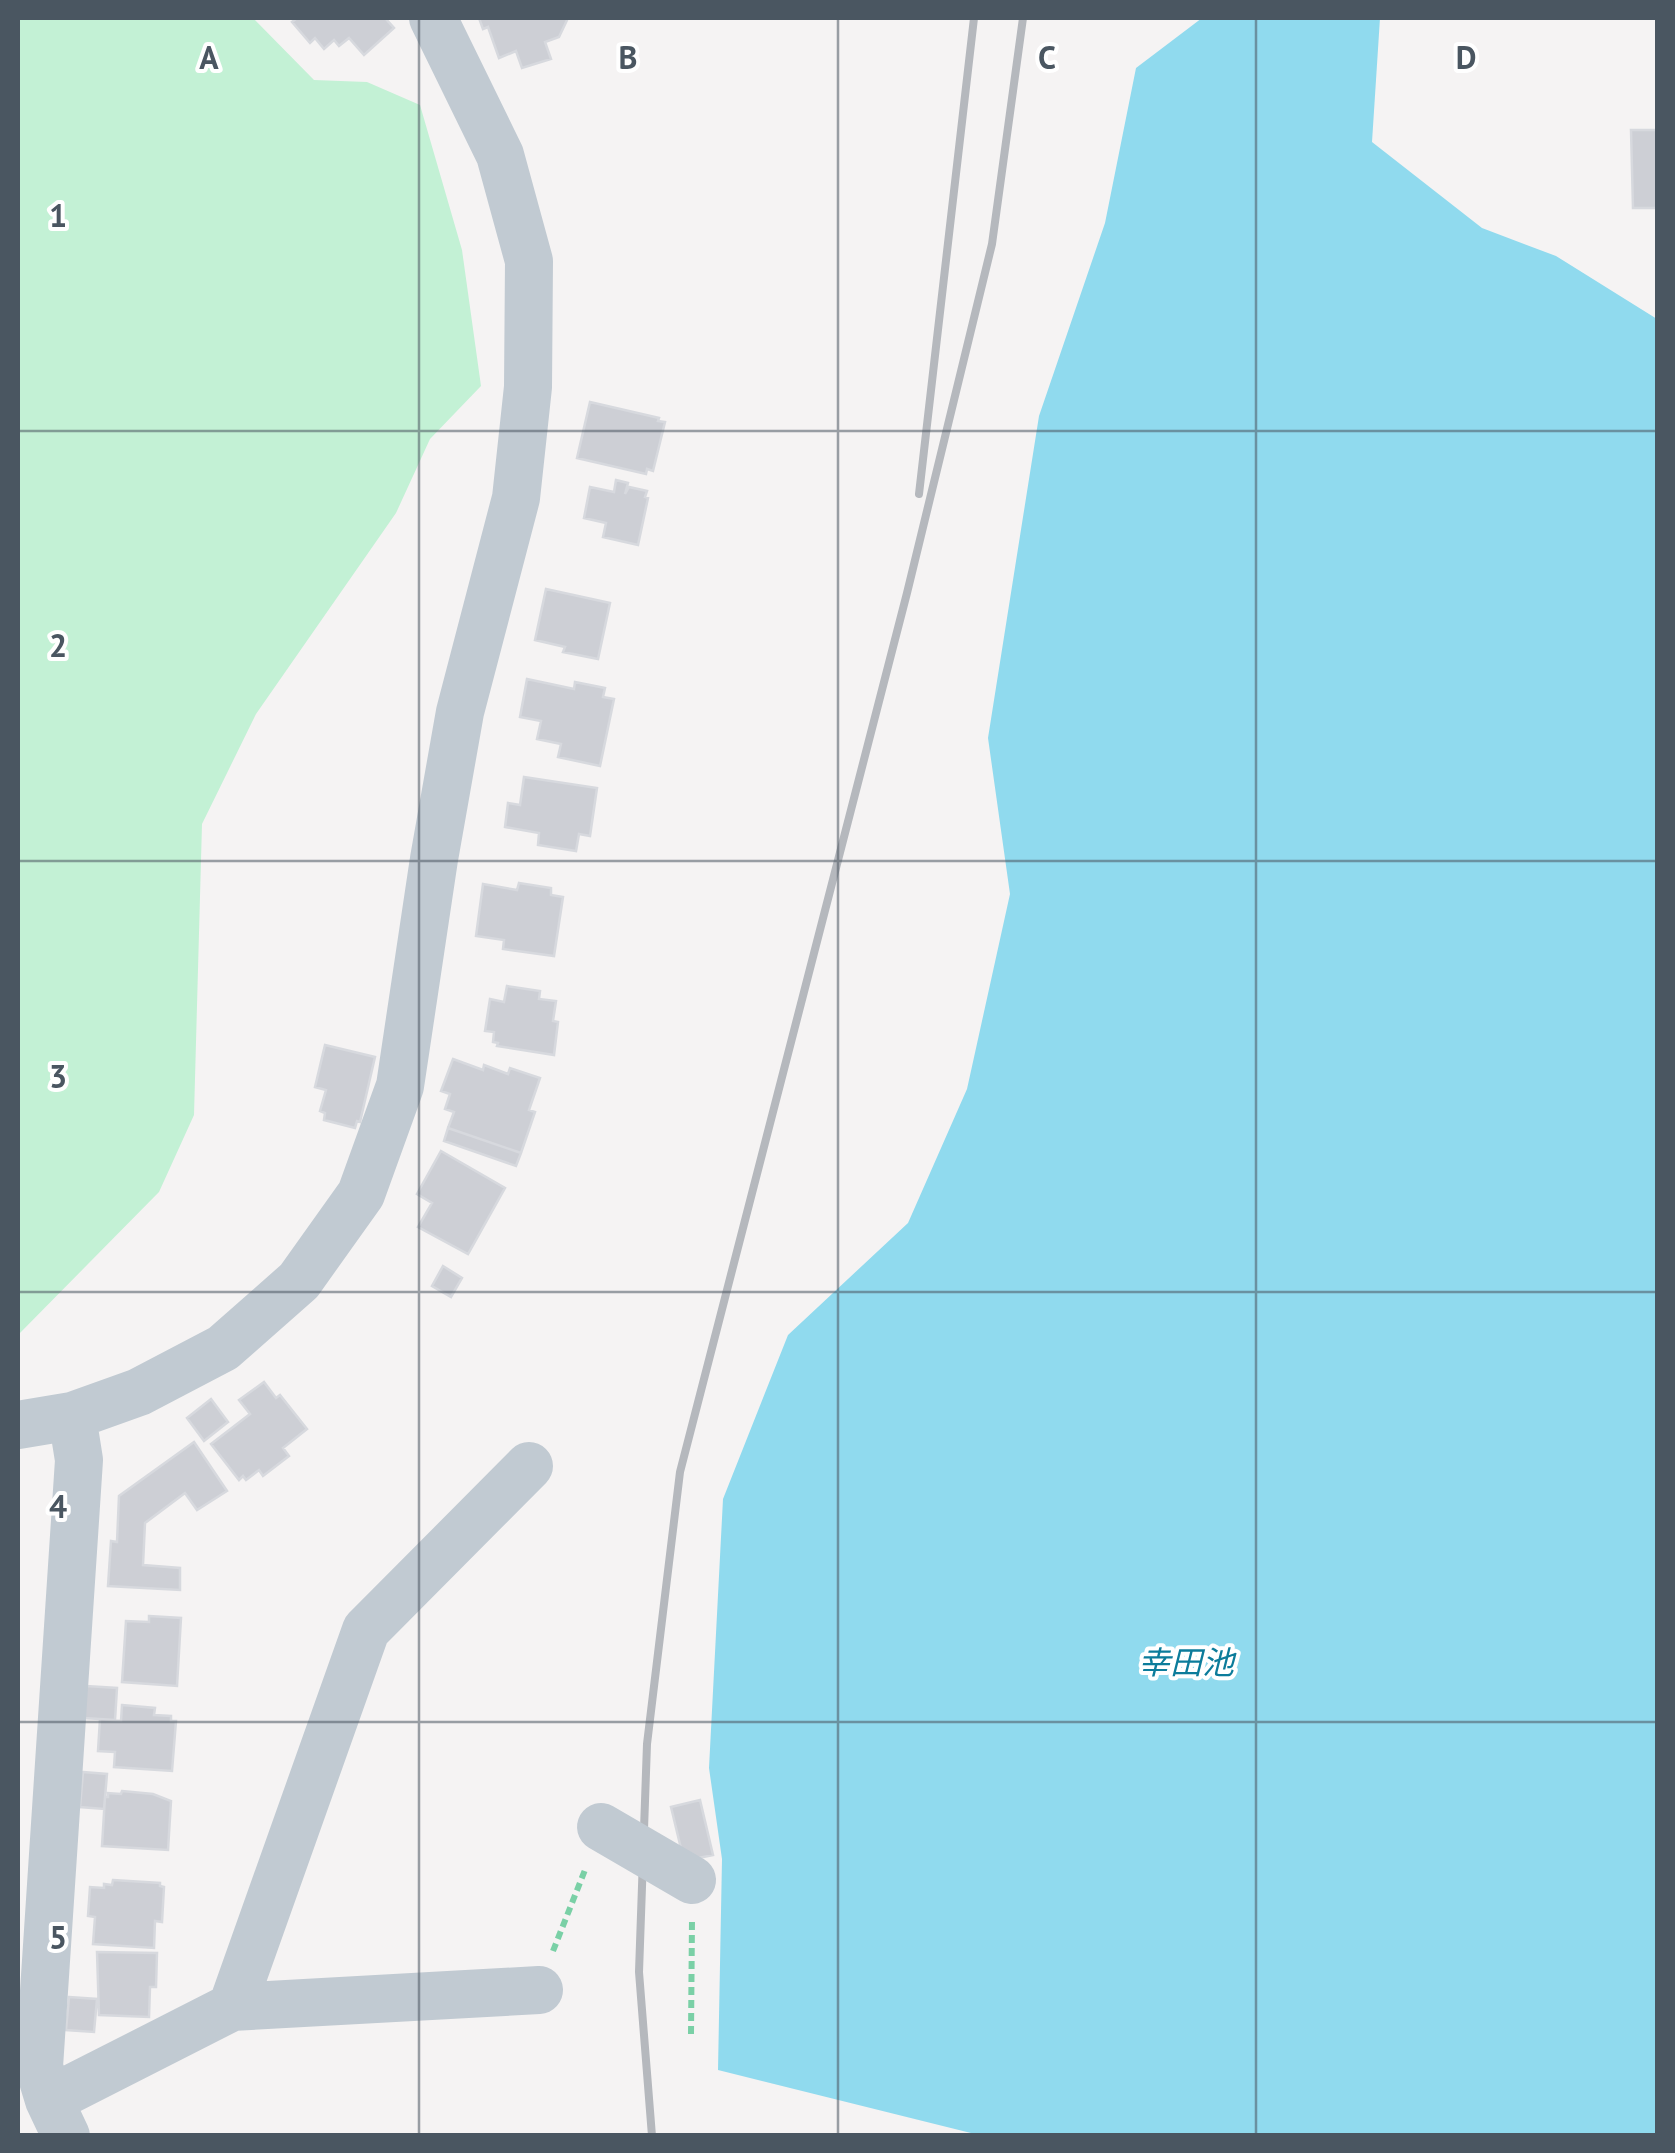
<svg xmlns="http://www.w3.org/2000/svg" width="1675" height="2153" viewBox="0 0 1675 2153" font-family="'PT Sans','Noto Sans JP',sans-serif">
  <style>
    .green { fill: #c3f1d5 }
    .water { fill: #90daee }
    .building { fill: #cdcfd5; stroke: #d7d9de; stroke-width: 2.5 }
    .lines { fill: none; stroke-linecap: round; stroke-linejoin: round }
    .path { stroke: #7ad0a6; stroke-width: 6; stroke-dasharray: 8 5; stroke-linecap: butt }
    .minor { stroke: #c1cad2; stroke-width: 48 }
    .rail { stroke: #b5b8bd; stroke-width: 8 }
    .minor-bridge { stroke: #c1cad2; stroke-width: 48 }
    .grid { fill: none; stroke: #4a5661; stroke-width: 2.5; stroke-opacity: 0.55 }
    .labels { text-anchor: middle; stroke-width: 8; stroke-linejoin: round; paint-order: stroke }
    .water-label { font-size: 32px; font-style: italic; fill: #0c7c9b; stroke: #fff }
    .grid-label { font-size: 32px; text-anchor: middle; font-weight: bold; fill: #4a5661; stroke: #fff; stroke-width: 8; stroke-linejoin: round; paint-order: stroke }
  </style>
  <rect width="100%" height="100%" fill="#f5f3f3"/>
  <path class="green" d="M18 18H253L314 80 367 82 420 105 462 250 481 386 430 439 396 513 256 714 202 824 194 1115 159 1192 18 1335Z"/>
  <path class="water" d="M1202 18H1380L1372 142 1482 228 1556 256 1657 319V2135H979L718 2070 722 1859 709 1768 723 1499 788 1335 908 1223 967 1089 1010 894 988 738 1039 416 1105 223 1136 68Z"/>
  <path class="building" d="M297 18H385L394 28 364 55 349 38 339 46 334 40 324 49 315 38 310 43 292 22Z
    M479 18H568L559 37 545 42 551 59 522 68 516 51 499 58 488 27 483 29Z
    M1631 130H1658V208H1633Z
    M590 402 659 418 658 421 665 422 653 471 647 469 646 474 577 458Z
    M616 480 628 483 625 494 629 487 647 491 645 497 648 498 638 545 603 537 606 523 584 518 590 487 614 492Z
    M546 589 610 603 598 659 563 652 565 647 535 640Z
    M527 679 574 689 575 682 605 688 603 697 614 699 600 766 558 757 561 744 537 739 541 721 520 717Z
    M524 777 597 788 590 836 579 834 576 851 538 845 539 833 505 827 508 803 520 805Z
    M519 883 551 888V895L563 897 554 956 503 949 504 940 476 936 483 884 517 890Z
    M507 986 540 991 539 999 556 1001 553 1021 558 1022 554 1055 497 1046 498 1043 493 1042 494 1032 485 1031 490 999 504 1002Z
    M325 1045 375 1057 360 1122 357 1121 355 1128 324 1120 325 1113 320 1111 326 1090 315 1087Z
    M453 1059 483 1070 484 1065 508 1074 510 1068 540 1078 529 1110 535 1112 521 1153 448 1128 454 1112 445 1109 450 1094 441 1091Z
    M448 1128 521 1153 516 1166 444 1141Z
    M441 1151 505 1188 468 1254 418 1227 432 1203 417 1194Z
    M443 1266 462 1278 451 1297 432 1286Z
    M264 1382 276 1398 280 1395 307 1429 283 1448 289 1456 263 1476 259 1470 246 1480 243 1476 239 1480 211 1444 250 1414 239 1400Z
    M211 1399 228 1422 204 1441 187 1418Z
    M194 1442 227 1491 197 1510 185 1493 145 1523 143 1565 180 1568V1590L108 1586 111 1541 117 1542 119 1496Z
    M149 1616 181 1618 177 1686 122 1682 126 1621 149 1622Z
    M86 1686 117 1688 115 1720 84 1718Z
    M122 1705 155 1708 154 1715 171 1716V1721H176L172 1771 114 1767 115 1752 98 1751 100 1719 121 1721Z
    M83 1772 107 1774 104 1809 80 1807Z
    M122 1791 153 1794 171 1801 168 1850 102 1846 105 1797H108V1793L121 1794Z
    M700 1800 713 1855 684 1861 671 1807Z
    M113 1880 160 1883V1886L164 1887 162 1922 155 1921 154 1948 93 1944 95 1917 88 1916 90 1887 104 1888V1884L112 1885Z
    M97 1952 157 1953 156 1987H150L149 2017 99 2015Z
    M69 1997 97 1999 94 2032 66 2030Z"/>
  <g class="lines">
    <path class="path" d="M553 1951 585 1870
      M691 2034 692 1920"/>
    <path class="minor" d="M18 1425 72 1416 139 1392 223 1348 299 1281 361 1194 400 1086 434 859 460 712 516 498 528 387 529 261 500 155 433 18
      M232 2007 539 1990
      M49 2100 232 2007 366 1630 529 1466
      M66 2136 49 2100 39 2067 79 1460 72 1416"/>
    <path class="rail" d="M919 494 974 18
      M652 2136 639 1972 647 1744 680 1472 907 593 992 244 1023 18"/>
    <path class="minor-bridge" d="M601 1827 692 1880"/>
  </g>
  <path class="grid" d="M419 18V2136M838 18V2136M1256 18V2136M18 431H1658M18 861H1658M18 1292H1658M18 1722H1658"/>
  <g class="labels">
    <g class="water-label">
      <text x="1186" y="1674">幸田池</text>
    </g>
  </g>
  <g class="grid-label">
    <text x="209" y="69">A</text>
    <text x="628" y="69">B</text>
    <text x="1047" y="69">C</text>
    <text x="1466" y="69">D</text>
    <text x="58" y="227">1</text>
    <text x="58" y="657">2</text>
    <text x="58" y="1088">3</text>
    <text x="58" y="1518">4</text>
    <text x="58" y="1949">5</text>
  </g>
  <rect width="1675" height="2153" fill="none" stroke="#4a5661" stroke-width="40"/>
</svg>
